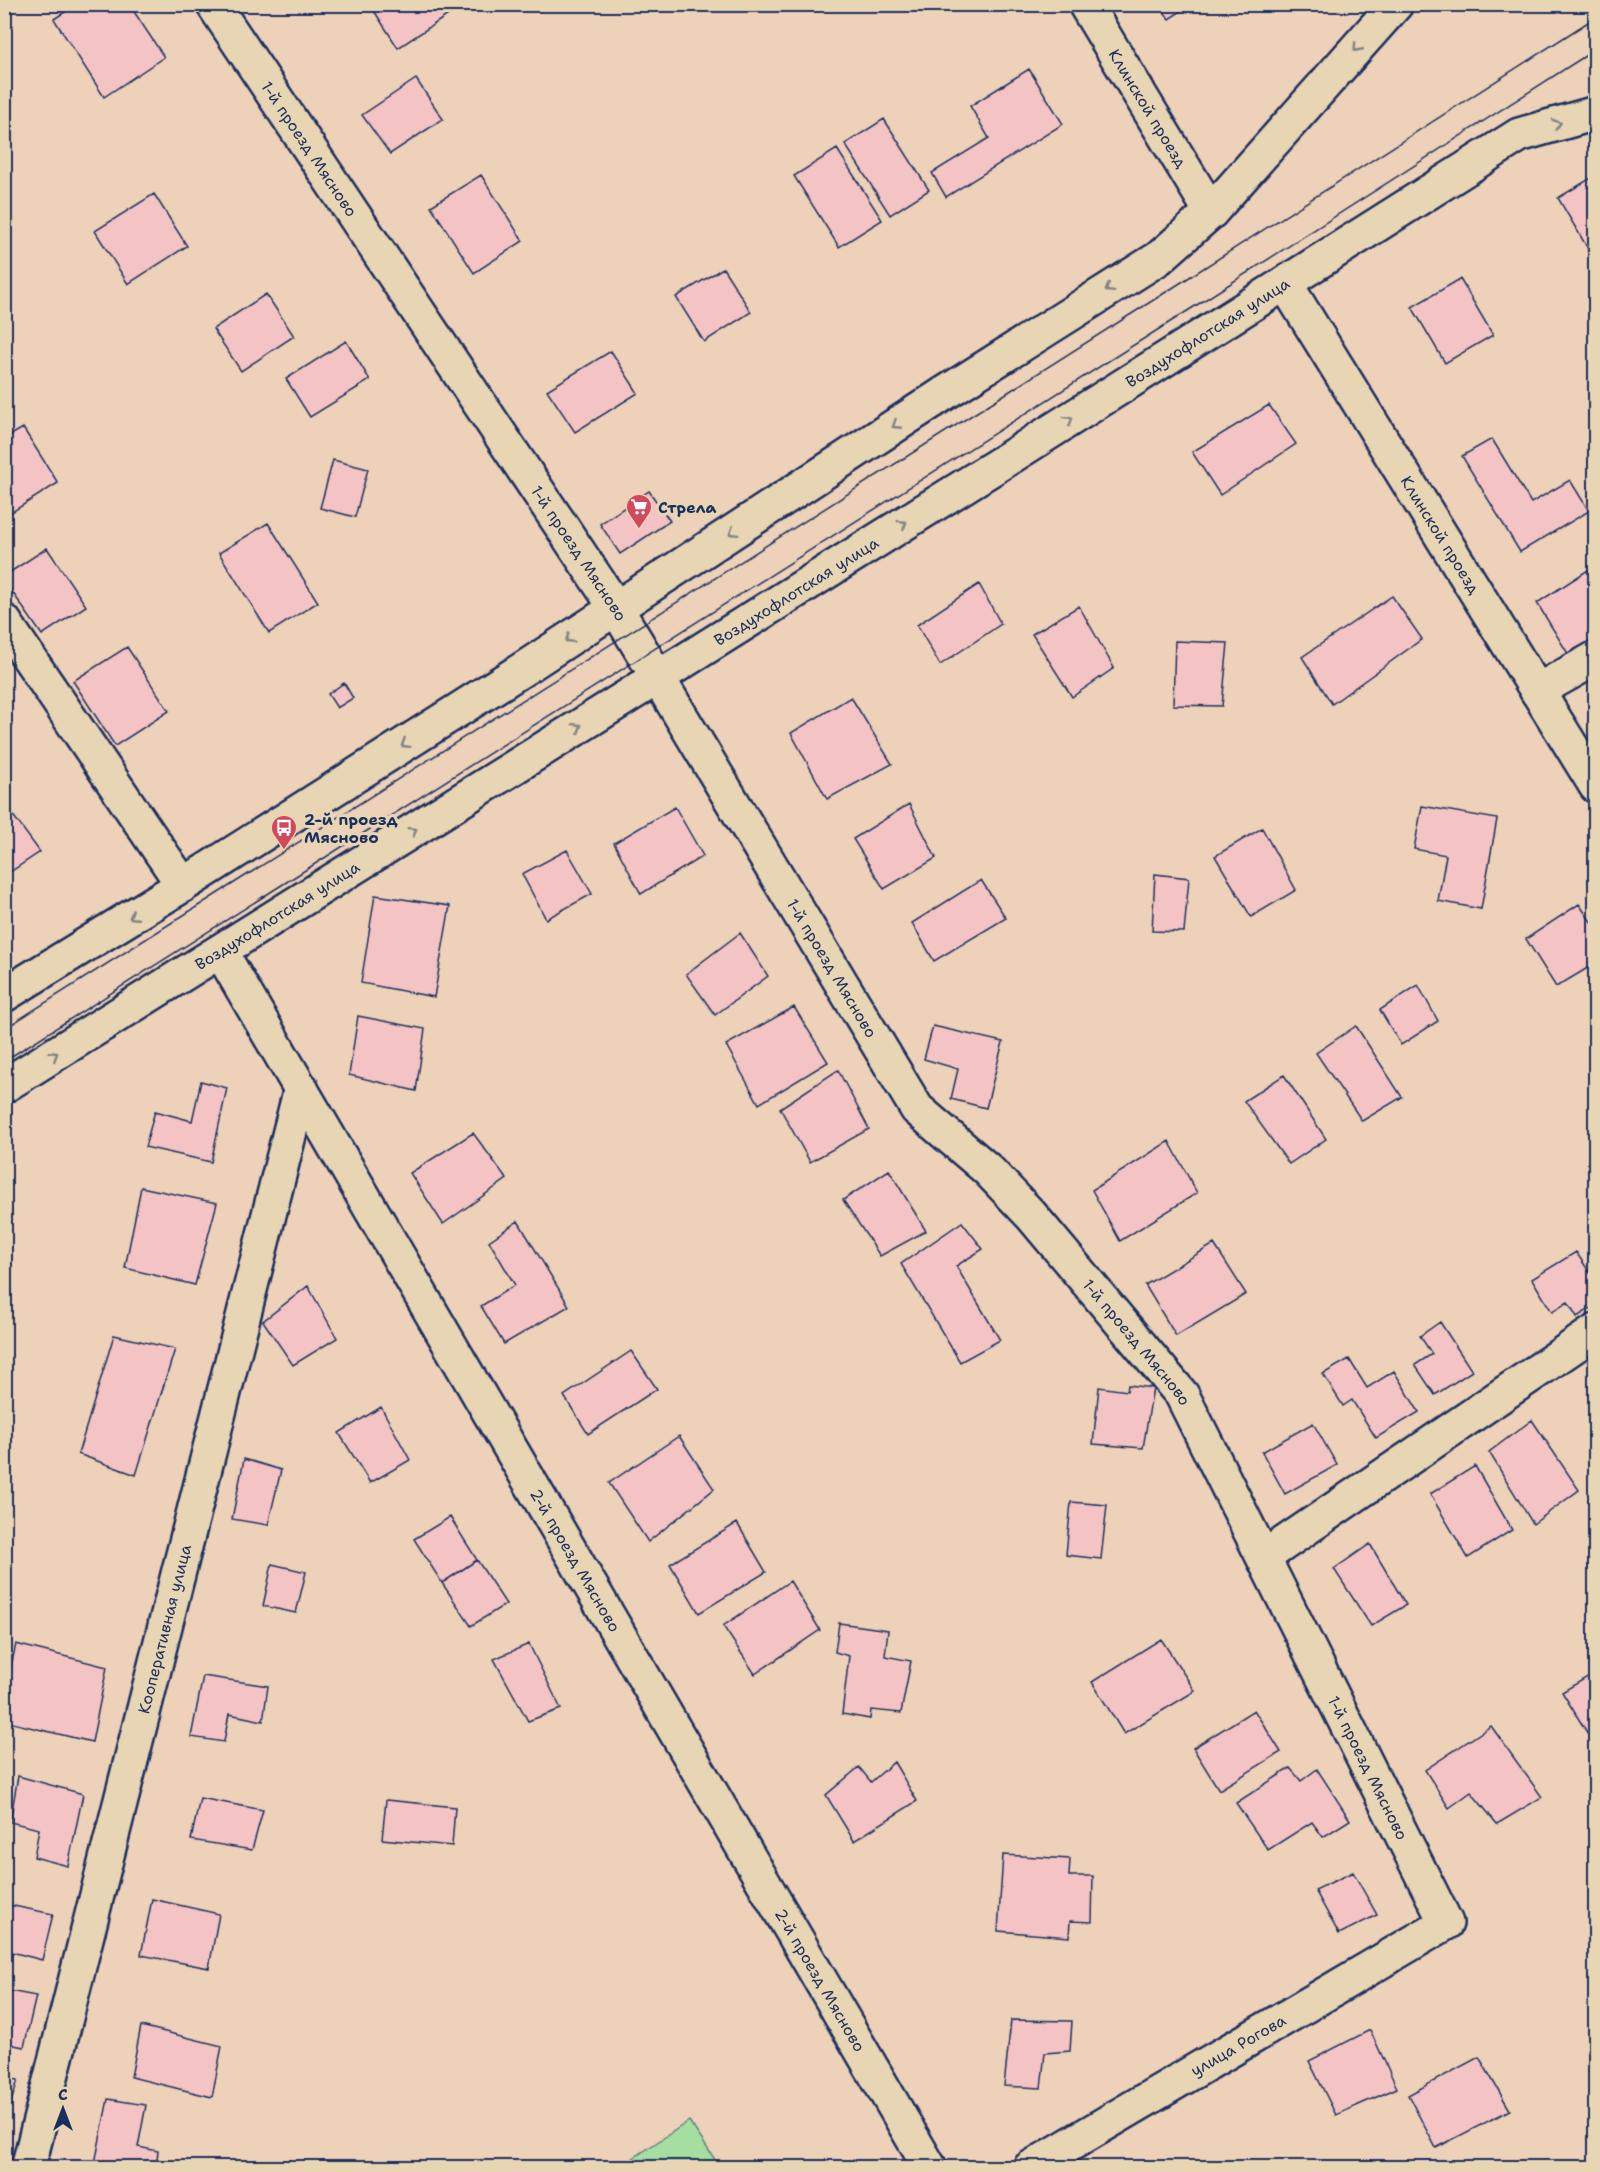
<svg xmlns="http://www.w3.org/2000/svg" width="1600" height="2172" viewBox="0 0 1600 2172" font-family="'Shantell Sans',sans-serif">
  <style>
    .pitch { fill: #a6dda1; stroke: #608680; stroke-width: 1.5 }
    .building { fill: #f4c4c4; stroke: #1b2f5e; stroke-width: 1.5 }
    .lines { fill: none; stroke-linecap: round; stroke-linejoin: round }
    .minor-casing { stroke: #1b2f5e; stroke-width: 38 }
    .minor { stroke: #e8d5b3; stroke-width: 33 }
    .tram { stroke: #1b2f5e; stroke-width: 1.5 }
    .oneway { stroke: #828288 }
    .labels { text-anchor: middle; stroke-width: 6; stroke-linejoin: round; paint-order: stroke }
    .street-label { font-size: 16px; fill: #1b2f5e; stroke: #e8d5b3 }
    .poi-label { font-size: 16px; font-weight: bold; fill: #1b2f5e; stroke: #e8d5b3; text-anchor: start }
  </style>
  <rect width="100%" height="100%" fill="#edd1b9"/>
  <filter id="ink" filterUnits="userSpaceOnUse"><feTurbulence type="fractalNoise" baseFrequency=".0167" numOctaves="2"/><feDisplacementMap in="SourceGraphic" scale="12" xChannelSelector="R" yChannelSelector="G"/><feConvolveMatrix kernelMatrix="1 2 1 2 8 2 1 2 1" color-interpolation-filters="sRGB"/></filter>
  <g filter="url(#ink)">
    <path class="pitch" d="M689 2121 720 2167H620Z"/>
    <path class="building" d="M77 4H129L164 57 104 97 54 19Z
      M373 4H465L398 48 371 6Z
      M1159 4H1192L1169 19Z
      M1029 69 1063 124 946 197 932 173 989 138 970 106Z
      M416 79 443 119 390 154 362 115Z
      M884 119 929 190 890 215 845 144Z
      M837 149 882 220 839 247 794 176Z
      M481 175 523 241 474 273 431 206Z
      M1596 175V251L1591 254 1558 198Z
      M154 194 187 246 128 284 95 231Z
      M723 268 751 312 704 342 676 297Z
      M1460 279 1493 335 1445 363 1412 307Z
      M266 294 294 336 241 371 213 329Z
      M346 341 370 380 310 417 286 379Z
      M611 351 638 393 575 432 547 390Z
      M1269 405 1296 444 1220 495 1192 452Z
      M23 428 58 483 4 517V439Z
      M1492 439 1531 503 1570 480 1589 511 1520 552 1462 456Z
      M333 460 368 469 355 517 320 508Z
      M649 491 670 521 620 554 600 524Z
      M268 523 318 602 269 633 219 553Z
      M47 548 86 606 42 635 4 580V576Z
      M1588 570 1596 581V640L1570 657 1537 603Z
      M979 584 1001 624 940 665 917 625Z
      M1392 596 1422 639 1332 704 1302 657Z
      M1079 606 1114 668 1072 697 1032 634Z
      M1175 641 1228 643 1222 706 1173 705Z
      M127 647 169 711 115 746 73 681Z
      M344 683 353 698 337 708 328 694Z
      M851 697 892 764 827 799 791 733Z
      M4 803 40 852 4 876Z
      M909 804 936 858 884 889 853 839Z
      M1422 806 1497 819 1481 909 1438 901 1446 855 1414 849Z
      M675 807 703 856 641 894 614 843Z
      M1262 828 1296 890 1251 917 1215 856Z
      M567 850 592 894 546 919 522 874Z
      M1155 874 1189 878 1184 932 1152 931Z
      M981 880 1006 918 934 961 912 923Z
      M375 895 450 906 434 997 361 983Z
      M1579 904 1596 929V963L1556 987 1526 939Z
      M740 933 768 976 715 1015 686 974Z
      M1418 985 1438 1021 1401 1045 1380 1010Z
      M794 1007 828 1062 759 1104 726 1045Z
      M358 1016 425 1029 416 1091 349 1075Z
      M933 1026 1003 1042 986 1108 951 1099 958 1069 924 1059Z
      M1356 1026 1402 1097 1362 1121 1316 1053Z
      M838 1070 869 1129 810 1162 780 1108Z
      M1284 1075 1326 1139 1289 1164 1244 1101Z
      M201 1081 227 1088 211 1162 145 1147 155 1111 192 1121Z
      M473 1133 507 1179 443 1224 410 1173Z
      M1169 1141 1197 1193 1120 1241 1092 1190Z
      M889 1170 926 1231 880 1256 843 1200Z
      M141 1187 217 1203 195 1285 125 1268Z
      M518 1221 569 1306 504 1344 481 1306 515 1285 489 1241Z
      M962 1222 983 1249 956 1266 1000 1340 960 1362 901 1264Z
      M1214 1244 1246 1294 1176 1336 1145 1285Z
      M1576 1252 1596 1282V1305L1577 1317 1568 1302 1552 1312 1532 1279Z
      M308 1286 337 1338 293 1365 263 1321Z
      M1440 1322 1472 1371 1435 1395 1415 1365 1432 1354 1420 1336Z
      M114 1335 175 1349 136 1475 78 1454Z
      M631 1351 657 1389 588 1434 564 1396Z
      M1349 1359 1367 1388 1394 1371 1419 1412 1376 1438 1352 1400 1343 1406 1323 1374Z
      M1128 1385 1153 1388 1143 1448 1093 1444 1099 1387 1127 1391Z
      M381 1407 410 1460 370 1483 339 1433Z
      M1532 1420 1579 1490 1533 1524 1489 1452Z
      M1313 1423 1337 1465 1285 1494 1262 1452Z
      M679 1436 714 1489 648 1542 609 1483Z
      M244 1459 281 1470 268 1525 232 1519Z
      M1475 1466 1512 1530 1468 1558 1430 1494Z
      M1071 1502 1107 1505 1101 1559 1066 1555Z
      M450 1517 477 1560 442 1583 414 1539Z
      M737 1523 766 1572 699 1613 670 1564Z
      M1370 1544 1406 1605 1371 1626 1334 1569Z
      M477 1560 506 1604 471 1626 442 1583Z
      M272 1564 306 1572 296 1613 263 1606Z
      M790 1581 820 1630 755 1674 723 1626Z
      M839 1623 888 1630 885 1656 911 1661 901 1713 871 1710 870 1719 842 1714 849 1656 835 1652Z
      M1161 1639 1195 1691 1124 1734 1092 1682Z
      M16 1644 107 1667 92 1742 4 1721V1697Z
      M529 1644 561 1709 528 1721 494 1659Z
      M1596 1672V1747L1562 1692Z
      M203 1676 268 1686 263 1721 229 1714 224 1742 191 1737Z
      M1254 1710 1281 1752 1219 1790 1193 1748Z
      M1491 1726 1542 1797 1497 1824 1471 1792 1449 1808 1425 1770Z
      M894 1762 917 1801 854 1841 826 1795 859 1767 871 1782Z
      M1290 1768 1301 1781 1317 1769 1350 1820 1323 1837 1312 1822 1268 1850 1236 1803Z
      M18 1776 83 1794 68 1866 34 1857 39 1829 10 1822Z
      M200 1798 263 1810 252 1850 191 1840Z
      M386 1800 455 1807 452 1846 382 1839Z
      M1003 1855 1070 1859 1069 1876H1093L1092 1922 1070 1921 1069 1937 998 1931Z
      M1353 1872 1377 1915 1339 1934 1315 1890Z
      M152 1899 219 1914 209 1968 141 1955Z
      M4 1904 53 1914 42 1960 4 1950Z
      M4 1990 36 1996 24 2047 4 2043Z
      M1011 2020 1072 2021 1070 2051 1045 2053 1041 2088 1004 2086Z
      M141 2026 222 2046 212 2097 131 2077Z
      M1370 2030 1397 2088 1336 2115 1309 2061Z
      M1479 2057 1510 2110 1436 2148 1408 2095Z
      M4 2077 18 2080 5 2121H4Z
      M108 2099 146 2105 138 2147 158 2151 156 2168H94Z"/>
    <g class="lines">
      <defs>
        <g id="minor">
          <path id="s1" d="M213 4 616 608 917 1109 988 1170 1031 1215 1182 1395 1446 1923 1030 2168"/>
          <path id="s2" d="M1085 4 1211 212"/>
          <path id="s3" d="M1285 283 1596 786"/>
          <path d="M4 621 183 885"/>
          <path d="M1537 691 1596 658"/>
          <path id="s4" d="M221 952 930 2168"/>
          <path d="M4 995 183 885 526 667 945 393 1159 258 1211 212 1396 4"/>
          <path id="s5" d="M4 1086 1012 456 1519 135 1596 113"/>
          <path d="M1264 1557 1596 1331"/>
          <path id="s6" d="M28 2168 301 1088"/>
        </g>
      </defs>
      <use href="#minor" class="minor-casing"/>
      <use href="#minor" class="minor"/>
      <path class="tram" d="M4 1029 1174 287 1596 17
        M4 1061 1189 310 1596 49"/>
    </g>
    <defs><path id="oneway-chevron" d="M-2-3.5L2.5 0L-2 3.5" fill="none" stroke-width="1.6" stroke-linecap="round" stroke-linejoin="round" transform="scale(1.5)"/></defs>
    <g class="oneway">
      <use href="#oneway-chevron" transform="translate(1357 48) rotate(132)"/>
      <use href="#oneway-chevron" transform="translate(1557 124) rotate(-16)"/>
      <use href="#oneway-chevron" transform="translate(1109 289) rotate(148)"/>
      <use href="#oneway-chevron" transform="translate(1069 420) rotate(-32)"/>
      <use href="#oneway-chevron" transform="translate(896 425) rotate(147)"/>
      <use href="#oneway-chevron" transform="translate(903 524) rotate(-32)"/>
      <use href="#oneway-chevron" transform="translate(733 532) rotate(147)"/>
      <use href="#oneway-chevron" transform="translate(569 639) rotate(147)"/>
      <use href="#oneway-chevron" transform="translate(578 727) rotate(-32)"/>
      <use href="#oneway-chevron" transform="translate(405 744) rotate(148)"/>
      <use href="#oneway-chevron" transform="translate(413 831) rotate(-32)"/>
      <use href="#oneway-chevron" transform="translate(133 916) rotate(148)"/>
      <use href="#oneway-chevron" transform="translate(54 1055) rotate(-32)"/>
    </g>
  </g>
  <defs>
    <symbol id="supermarket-pin" viewBox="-11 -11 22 30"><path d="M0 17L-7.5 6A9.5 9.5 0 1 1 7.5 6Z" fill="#d1495b" stroke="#e8d5b3"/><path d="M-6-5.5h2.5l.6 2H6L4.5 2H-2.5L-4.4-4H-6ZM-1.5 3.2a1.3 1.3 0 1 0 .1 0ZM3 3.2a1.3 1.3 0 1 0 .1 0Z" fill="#fff"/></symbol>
    <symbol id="bus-pin" viewBox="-11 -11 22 30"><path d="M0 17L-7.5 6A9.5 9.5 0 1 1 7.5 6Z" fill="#d1495b" stroke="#e8d5b3"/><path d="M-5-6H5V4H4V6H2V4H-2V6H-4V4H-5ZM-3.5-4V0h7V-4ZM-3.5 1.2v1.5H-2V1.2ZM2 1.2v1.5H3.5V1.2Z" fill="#fff"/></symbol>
  </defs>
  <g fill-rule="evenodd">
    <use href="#supermarket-pin" x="624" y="492" width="30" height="40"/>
    <use href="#bus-pin" x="269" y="813" width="30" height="40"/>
  </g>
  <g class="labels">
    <g class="street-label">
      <text dy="6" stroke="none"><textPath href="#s2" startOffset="122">Клинской проезд</textPath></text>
      <text dy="6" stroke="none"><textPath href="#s1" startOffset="174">1-й проезд Мясново</textPath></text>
      <text dy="6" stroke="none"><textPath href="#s5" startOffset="1420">Воздухофлотская улица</textPath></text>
      <text dy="6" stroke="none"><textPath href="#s3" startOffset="296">Клинской проезд</textPath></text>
      <text dy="6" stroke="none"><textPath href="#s1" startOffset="660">1-й проезд Мясново</textPath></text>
      <text dy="6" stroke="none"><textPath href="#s5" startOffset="934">Воздухофлотская улица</textPath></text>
      <text dy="6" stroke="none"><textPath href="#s5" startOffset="322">Воздухофлотская улица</textPath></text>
      <text dy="6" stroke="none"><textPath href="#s1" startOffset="1146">1-й проезд Мясново</textPath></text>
      <text dy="6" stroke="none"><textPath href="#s1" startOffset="1632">1-й проезд Мясново</textPath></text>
      <text dy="6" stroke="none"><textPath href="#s4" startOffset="704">2-й проезд Мясново</textPath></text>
      <text dy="6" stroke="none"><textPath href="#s6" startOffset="556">Кооперативная улица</textPath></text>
      <text dy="6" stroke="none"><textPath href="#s1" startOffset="2118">1-й проезд Мясново</textPath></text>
      <text dy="6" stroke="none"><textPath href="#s4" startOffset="1190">2-й проезд Мясново</textPath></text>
      <text transform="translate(1238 2045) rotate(-30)" y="6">улица Рогова</text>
    </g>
    <g class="poi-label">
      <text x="658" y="513">Стрела</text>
      <text x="304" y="825">2-й проезд<tspan x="304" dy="18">Мясново</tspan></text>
    </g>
  </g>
  <rect width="1600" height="2172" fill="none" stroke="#e8d5b3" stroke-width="24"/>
  <rect x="12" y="12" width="1576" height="2148" fill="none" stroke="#1b2f5e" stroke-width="2" filter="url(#ink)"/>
  <g transform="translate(63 2109)" stroke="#e8d5b3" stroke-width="4.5" paint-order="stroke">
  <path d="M0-4.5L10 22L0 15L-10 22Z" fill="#1b2f5e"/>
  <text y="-9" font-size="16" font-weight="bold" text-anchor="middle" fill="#1b2f5e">С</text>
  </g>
</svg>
